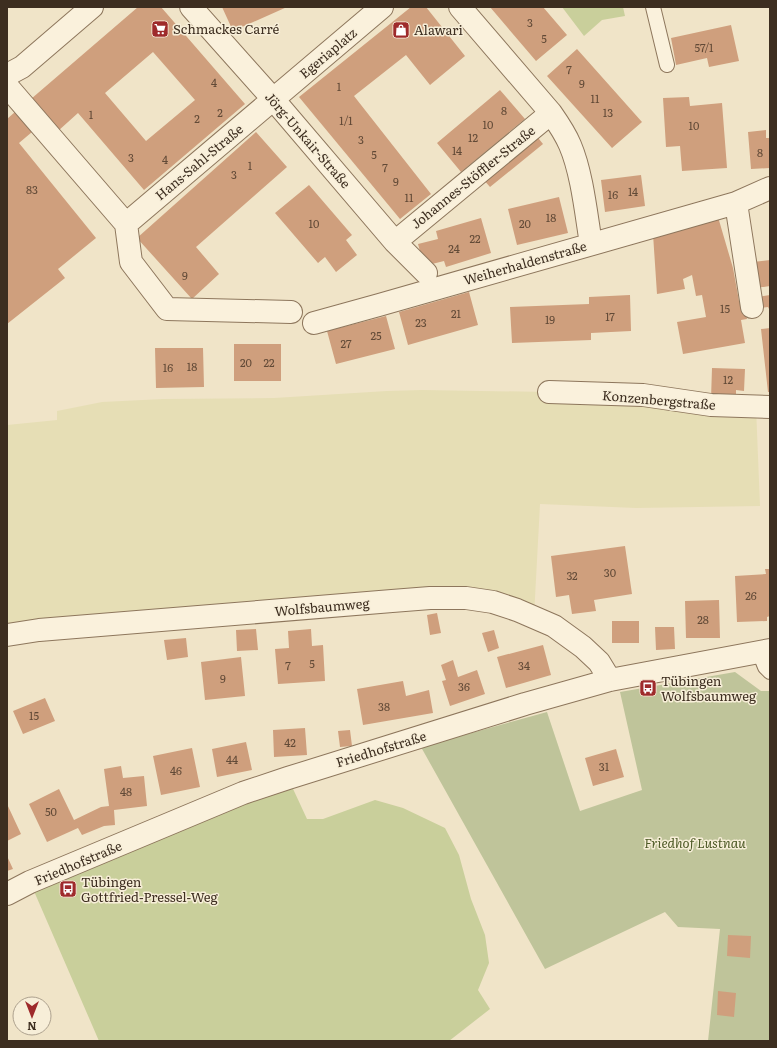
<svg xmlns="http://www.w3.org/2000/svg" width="777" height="1048" viewBox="0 0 777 1048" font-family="Literata,serif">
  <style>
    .farmland { fill: #e6deb5 }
    .green { fill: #c9cf9b }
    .cemetery { fill: #bfc49a }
    .building { fill: #cf9f7d; fill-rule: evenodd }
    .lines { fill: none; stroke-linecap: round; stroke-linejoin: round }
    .lane-casing { stroke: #8d765c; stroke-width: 16 }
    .street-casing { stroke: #8d765c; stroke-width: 24 }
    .lane { stroke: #faf1dc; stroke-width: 14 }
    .street { stroke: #faf1dc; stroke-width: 22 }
    .labels { text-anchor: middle; stroke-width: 3; stroke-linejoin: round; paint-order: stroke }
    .number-label { font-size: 11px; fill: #624a37 }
    .poi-label { font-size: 13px; fill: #3d2e20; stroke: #f7eed8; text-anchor: start }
    .street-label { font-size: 13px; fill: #3d2e20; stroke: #f7eed8 }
    .park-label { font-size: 13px; font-style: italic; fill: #4d5a26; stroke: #f7eed8 }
  </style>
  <rect width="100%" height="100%" fill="#f0e4c8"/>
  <path class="farmland" d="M422 390 549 392 756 407 760 506 636 508 540 504 534 617 493 602 7 635V425L57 420V411L102 402 163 399 274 398 387 391Z"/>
  <path class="green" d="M562 7H623L625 16 602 20 584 36Z
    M288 778 307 819H323L375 800 403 808 445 828 459 855 471 899 485 935 489 963 478 990 490 1009 449 1041H99L30 882Z"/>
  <path class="cemetery" d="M735 672 761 691H770V1041H708L720 929 678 927 665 912 545 969 421 747 547 712 580 811 642 790 620 692Z"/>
  <path class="building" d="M138 7H161L245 104 144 190 78 113 58 131 31 99ZM153 52 195 100 146 141 105 93Z
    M222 7H287L233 31Z
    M411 7H426L465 56 430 85 406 55 354 96 431 194 400 219 299 97Z
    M490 7H543L567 35 536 61Z
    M731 25 739 61 709 67 707 58 676 65 671 38Z
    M577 49 642 122 612 148 547 76Z
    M500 90 525 119 461 172 437 143Z
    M689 97 690 106 722 103 727 168 682 171 680 146 666 147 663 98Z
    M15 112 32 132 19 143 96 238 58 269 65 278 7 324V119Z
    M766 130V138H770V168L751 169 748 132Z
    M256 132 287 167 196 247 219 274 192 299 137 238Z
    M535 134 543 144 490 187 483 179Z
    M641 175 645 206 605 212 601 180Z
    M309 185 352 235 346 240 357 255 336 272 325 257 318 263 275 213Z
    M559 197 568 233 517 245 508 209Z
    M718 217 733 268 739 301H743L747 319 741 320 745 343 683 354 677 322 706 317 702 295 696 296 692 275 683 279 685 289 657 294 653 234Z
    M481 218 491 253 446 267 444 261 424 266 418 244 438 239 436 231Z
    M770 260V286L756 288 753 262Z
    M469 292 478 325 408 345 399 312Z
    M630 295 631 331 591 333V340L512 343 510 307 589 304V297Z
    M770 295V311L768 307 759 308 758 297Z
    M386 316 395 349 336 364 327 331Z
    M770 328V392H768L761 329Z
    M234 344H281V381H234Z
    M155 348H203L204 387 156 388Z
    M712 368 745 369 744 391 736 390V400L711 399Z
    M625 546 632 594 594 600 596 611 572 614 569 595 556 597 551 556Z
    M765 569H770V616L767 617V621L737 622 735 576 766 574Z
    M719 600 720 638H686L685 601Z
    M437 613 441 633 430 635 427 615Z
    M612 621H639V643H612Z
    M655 627H674L675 649 656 650Z
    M256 629 258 650 237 651 236 630Z
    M311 629 312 646 323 645 325 681 278 684 275 649 289 648 288 631Z
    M494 630 499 648 488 652 482 633Z
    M186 638 188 657 167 660 164 640Z
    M543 645 551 675 506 688 497 657Z
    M241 657 245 696 205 700 201 662Z
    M453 660 458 677 477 670 485 694 450 706 442 681 446 680 441 665Z
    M403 681 406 696 429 690 433 713 363 725 357 689Z
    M45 698 55 721 23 734 13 711Z
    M305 728 307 755 274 757 273 730Z
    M350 730 352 746 340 747 338 731Z
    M246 742 252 770 217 777 212 749Z
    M192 748 200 787 161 795 153 756Z
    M616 749 624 777 593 786 585 758Z
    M121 766 123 778 144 776 147 806 114 810 115 825 104 826 82 835 78 828 47 842 29 804 59 789 74 820 101 807 109 806 104 769Z
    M7 804 21 834 7 841Z
    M7 856 13 869 7 871Z
    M728 935 751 936 750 958 727 956Z
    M718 991 736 993 734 1017 717 1015Z"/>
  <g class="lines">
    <defs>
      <path id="lane" d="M653 7 667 65
        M759 652 765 667 770 672"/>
      <path id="street" d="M191 7 273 99 395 242 426 273
        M460 7 551 113C558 123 565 133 570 145 582 173 586 213 591 244
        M7 75 22 67 92 7
        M7 86 126 224 131 262 167 309 291 312
        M736 203 752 307
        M126 224 382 7
        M395 242 551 113
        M314 323 379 305 736 203 770 188
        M549 392 643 395 711 405 770 407
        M7 635 39 630 392 601 430 598H466L493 602 517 610 554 626 583 647 599 662 610 680
        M7 894 30 882 243 793 288 778 525 704 610 680 770 650"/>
    </defs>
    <use href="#lane" class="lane-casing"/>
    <use href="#street" class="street-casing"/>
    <use href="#lane" class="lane"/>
    <use href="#street" class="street"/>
  </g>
  <defs>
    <symbol id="supermarket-square" viewBox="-11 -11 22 22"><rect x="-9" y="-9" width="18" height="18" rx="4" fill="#9e2a2b" stroke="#f7eed8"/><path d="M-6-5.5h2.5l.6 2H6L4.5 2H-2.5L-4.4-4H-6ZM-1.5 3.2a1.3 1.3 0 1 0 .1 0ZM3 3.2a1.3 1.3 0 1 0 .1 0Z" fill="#fff"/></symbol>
    <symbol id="shop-square" viewBox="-11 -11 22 22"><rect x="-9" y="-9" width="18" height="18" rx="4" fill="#9e2a2b" stroke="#f7eed8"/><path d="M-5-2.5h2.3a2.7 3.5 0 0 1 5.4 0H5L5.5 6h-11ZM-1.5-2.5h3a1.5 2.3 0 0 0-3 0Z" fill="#fff"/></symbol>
    <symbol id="bus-square" viewBox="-11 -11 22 22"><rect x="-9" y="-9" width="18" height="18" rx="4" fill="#9e2a2b" stroke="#f7eed8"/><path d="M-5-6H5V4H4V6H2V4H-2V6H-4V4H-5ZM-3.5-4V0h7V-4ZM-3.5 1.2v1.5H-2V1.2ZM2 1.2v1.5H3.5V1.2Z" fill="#fff"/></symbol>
  </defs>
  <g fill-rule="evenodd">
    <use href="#supermarket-square" x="150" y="19" width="20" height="20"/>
    <use href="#shop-square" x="391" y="20" width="20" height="20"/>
    <use href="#bus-square" x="638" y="678" width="20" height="20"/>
    <use href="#bus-square" x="58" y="879" width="20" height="20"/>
  </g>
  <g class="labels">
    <g class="number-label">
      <text x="530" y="27">3</text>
      <text x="544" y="43">5</text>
      <text x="704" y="52">57/1</text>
      <text x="569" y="74">7</text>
      <text x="214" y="87">4</text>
      <text x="582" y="88">9</text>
      <text x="339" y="91">1</text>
      <text x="595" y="103">11</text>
      <text x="504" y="115">8</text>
      <text x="220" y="117">2</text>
      <text x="608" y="117">13</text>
      <text x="91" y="119">1</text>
      <text x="197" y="123">2</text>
      <text x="346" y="125">1/1</text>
      <text x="488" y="129">10</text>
      <text x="694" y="130">10</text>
      <text x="473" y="142">12</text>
      <text x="361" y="144">3</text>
      <text x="457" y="155">14</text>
      <text x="760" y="157">8</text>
      <text x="374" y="159">5</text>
      <text x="131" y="162">3</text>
      <text x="165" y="164">4</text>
      <text x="250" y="170">1</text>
      <text x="385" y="172">7</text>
      <text x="234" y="179">3</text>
      <text x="396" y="186">9</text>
      <text x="32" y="194">83</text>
      <text x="633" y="196">14</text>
      <text x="613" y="199">16</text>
      <text x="409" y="202">11</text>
      <text x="551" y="222">18</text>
      <text x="314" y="228">10</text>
      <text x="525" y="228">20</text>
      <text x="475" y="243">22</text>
      <text x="454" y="253">24</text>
      <text x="185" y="280">9</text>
      <text x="725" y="313">15</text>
      <text x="456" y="318">21</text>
      <text x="610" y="321">17</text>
      <text x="550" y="324">19</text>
      <text x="421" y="327">23</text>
      <text x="376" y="340">25</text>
      <text x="346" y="348">27</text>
      <text x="246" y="367">20</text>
      <text x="269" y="367">22</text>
      <text x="192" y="371">18</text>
      <text x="168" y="372">16</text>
      <text x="728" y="384">12</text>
      <text x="610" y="577">30</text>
      <text x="572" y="580">32</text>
      <text x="751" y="600">26</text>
      <text x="703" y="624">28</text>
      <text x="312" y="668">5</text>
      <text x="288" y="670">7</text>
      <text x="524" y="670">34</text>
      <text x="223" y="683">9</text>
      <text x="464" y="691">36</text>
      <text x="384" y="711">38</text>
      <text x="34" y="720">15</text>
      <text x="290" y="747">42</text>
      <text x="232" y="764">44</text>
      <text x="604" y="771">31</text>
      <text x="176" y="775">46</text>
      <text x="126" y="796">48</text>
      <text x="51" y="816">50</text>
    </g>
    <g class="poi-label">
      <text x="173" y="34">Schmackes Carré</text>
      <text x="414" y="35">Alawari</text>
      <text x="661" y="686">Tübingen<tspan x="661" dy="15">Wolfsbaumweg</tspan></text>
      <text x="81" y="887">Tübingen<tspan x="81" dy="15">Gottfried-Pressel-Weg</tspan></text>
    </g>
    <g class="street-label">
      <text transform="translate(328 53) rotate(-40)" y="5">Egeriaplatz</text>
      <text transform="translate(308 140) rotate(49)" y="5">Jörg-Unkair-Straße</text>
      <text transform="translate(199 162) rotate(-40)" y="5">Hans-Sahl-Straße</text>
      <text transform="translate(473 177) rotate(-39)" y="5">Johannes-Stöffler-Straße</text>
      <text transform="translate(525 263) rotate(-16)" y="5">Weiherhaldenstraße</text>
      <text transform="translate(659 400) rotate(5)" y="5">Konzenbergstraße</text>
      <text transform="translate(322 607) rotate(-5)" y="5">Wolfsbaumweg</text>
      <text transform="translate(381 749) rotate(-17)" y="5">Friedhofstraße</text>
      <text transform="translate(78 863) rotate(-23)" y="5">Friedhofstraße</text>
    </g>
    <g class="park-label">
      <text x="695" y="848">Friedhof Lustnau</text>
    </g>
  </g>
  <rect width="777" height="1048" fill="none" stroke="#3d2e20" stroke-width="16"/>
  <g transform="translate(32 1016) rotate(180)"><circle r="19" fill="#f7eed8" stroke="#ada18e"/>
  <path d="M0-3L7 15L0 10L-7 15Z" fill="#9e2a2b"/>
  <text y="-6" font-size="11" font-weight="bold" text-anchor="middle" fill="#3d2e20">N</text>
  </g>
</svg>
